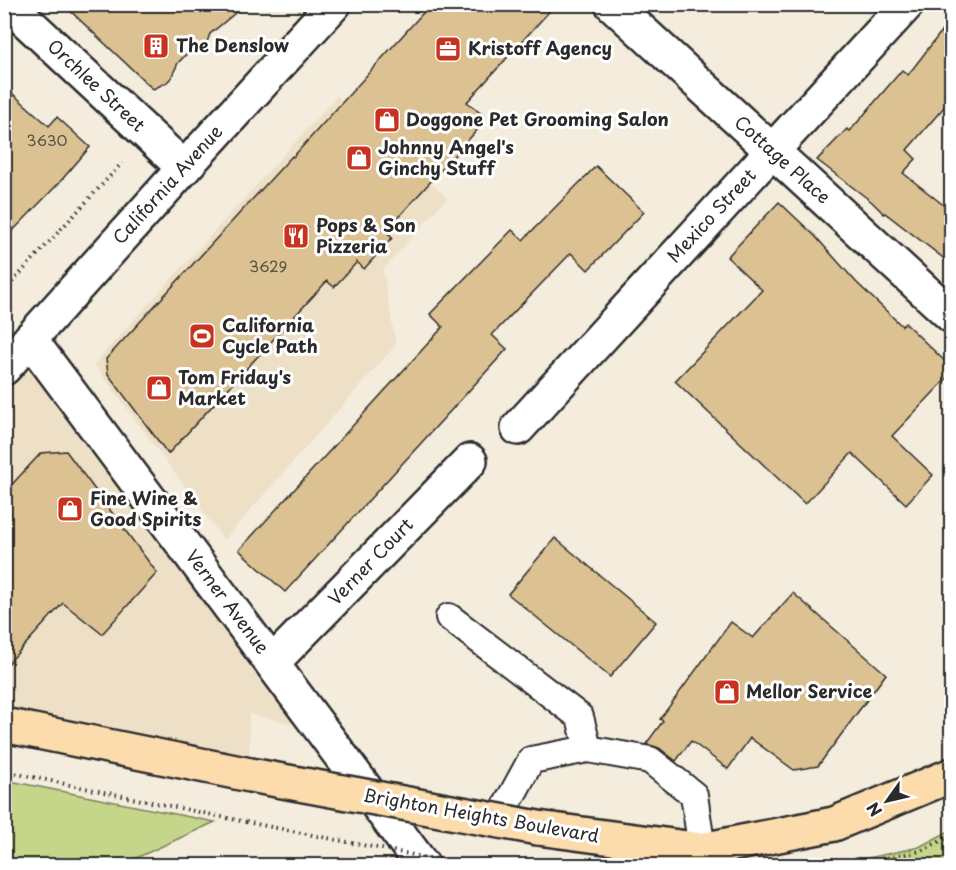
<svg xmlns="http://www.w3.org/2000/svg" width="956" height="870" viewBox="0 0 956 870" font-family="'Playpen Sans',sans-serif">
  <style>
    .built { fill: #ede0c7 }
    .green { fill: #c5d58a; stroke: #78805a; stroke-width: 1.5 }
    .building { fill: #dcc292; stroke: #2b2b2b; stroke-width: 1.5 }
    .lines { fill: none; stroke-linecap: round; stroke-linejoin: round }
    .service-casing { stroke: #2b2b2b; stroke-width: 30 }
    .minor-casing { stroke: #2b2b2b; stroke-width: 38 }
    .tertiary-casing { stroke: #2b2b2b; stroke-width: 38 }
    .primary-casing { stroke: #2b2b2b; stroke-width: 38 }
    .path { stroke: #2b2b2b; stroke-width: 4; stroke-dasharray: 1.5 4.5; stroke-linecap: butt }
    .service { stroke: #fff; stroke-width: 26 }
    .minor { stroke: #fff; stroke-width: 33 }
    .tertiary { stroke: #fff; stroke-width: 33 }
    .primary { stroke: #fcdcac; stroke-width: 33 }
    .primary-bridge-casing { stroke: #2b2b2b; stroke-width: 38; stroke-linecap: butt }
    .path-bridge { stroke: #2b2b2b; stroke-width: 4; stroke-dasharray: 1.5 4.5; stroke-linecap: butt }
    .primary-bridge { stroke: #fcdcac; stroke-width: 33 }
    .labels { text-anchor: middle; stroke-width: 6; stroke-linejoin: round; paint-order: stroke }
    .number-label { font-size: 15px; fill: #575145 }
    .poi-label { font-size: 18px; font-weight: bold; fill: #2b2b2b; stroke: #fff; text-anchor: start }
    .street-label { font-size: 18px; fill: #2b2b2b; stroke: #fff }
  </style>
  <rect width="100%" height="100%" fill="#f4edde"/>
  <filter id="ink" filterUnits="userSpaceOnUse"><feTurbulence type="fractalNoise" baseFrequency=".0167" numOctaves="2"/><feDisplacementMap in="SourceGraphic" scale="12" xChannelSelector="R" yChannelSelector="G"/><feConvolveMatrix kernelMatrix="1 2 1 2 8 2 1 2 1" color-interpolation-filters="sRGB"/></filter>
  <g filter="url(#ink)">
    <path class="built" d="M337 96 447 198 383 270 396 345 224 540 94 364Z
      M30 339 322 731 249 714 250 775 5 725V368Z"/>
    <path class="green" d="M4 780H5L215 822 121 865H5Z
      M951 830V865H836L919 847Z"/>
    <path class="building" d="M63 4H246L210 34 207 42 192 48 178 63 171 78 166 83 153 89Z
      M431 4H556L467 102 484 116 476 125 479 128 386 231 392 238 364 269 357 262 334 287 327 281 168 454 108 374 106 359 292 156 293 157Z
      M951 19V99L907 150 916 159 903 173 951 211V264L885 213 884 214 872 202 817 160 847 129 850 131 902 70 908 75Z
      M4 86 49 126 57 117 90 147 59 183 4 240Z
      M596 166 644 212 588 270 571 253 492 335 507 349 285 592 239 550 443 327 430 314 512 230 523 240Z
      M779 202 815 236 856 282 902 326 905 323 951 367V374L892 436 933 475 906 504 852 453 805 504 675 381 762 290 727 257Z
      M66 451 157 573 102 634 63 603 4 668V493L41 453Z
      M555 538 656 622 610 677 508 594Z
      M793 593 886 674 818 766 794 770 750 738 728 769 691 741 676 761 659 748 646 744 663 721 660 719 731 622 753 638Z"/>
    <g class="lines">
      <defs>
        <path id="service" d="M449 617 580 717 588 749
          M498 821 531 760 588 749 650 760 694 795 702 850"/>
        <path id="minor" d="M8 4 184 168
          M612 4 952 316
          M30 339 423 866
          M518 428 907 4
          M272 663 470 461"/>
        <path id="tertiary" d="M4 368 184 168 334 4"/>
        <path id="primary" d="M4 725 250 775
          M538 828 702 850 834 824 952 775"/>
      </defs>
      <use href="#service" class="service-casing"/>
      <use href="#minor" class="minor-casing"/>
      <use href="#tertiary" class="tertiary-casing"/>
      <use href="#primary" class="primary-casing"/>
      <path class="path" d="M4 291 122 163
        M4 771 246 822
        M846 866 921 851 952 835"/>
      <use href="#service" class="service"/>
      <use href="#minor" class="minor"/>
      <use href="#tertiary" class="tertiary"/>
      <use href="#primary" class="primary"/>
      <defs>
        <path id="primary-bridge" d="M250 775 538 828"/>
      </defs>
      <use href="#primary-bridge" class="primary-bridge-casing"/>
      <path class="path-bridge" d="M246 822 469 866"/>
      <use href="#primary-bridge" class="primary-bridge"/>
    </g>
  </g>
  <defs>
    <symbol id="building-square" viewBox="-11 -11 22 22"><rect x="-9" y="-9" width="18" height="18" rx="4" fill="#c8321e" stroke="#fff"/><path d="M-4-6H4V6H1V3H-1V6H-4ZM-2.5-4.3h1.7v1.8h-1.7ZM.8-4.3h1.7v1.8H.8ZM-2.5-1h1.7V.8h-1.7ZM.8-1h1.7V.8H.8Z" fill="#fff"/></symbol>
    <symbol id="office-square" viewBox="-11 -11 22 22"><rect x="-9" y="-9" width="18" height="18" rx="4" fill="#c8321e" stroke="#fff"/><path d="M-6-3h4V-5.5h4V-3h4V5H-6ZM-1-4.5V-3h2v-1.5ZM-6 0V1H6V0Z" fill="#fff"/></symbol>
    <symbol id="shop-square" viewBox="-11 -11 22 22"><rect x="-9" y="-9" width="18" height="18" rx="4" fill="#c8321e" stroke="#fff"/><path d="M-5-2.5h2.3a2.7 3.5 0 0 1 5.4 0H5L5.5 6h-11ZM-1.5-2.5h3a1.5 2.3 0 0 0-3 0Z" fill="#fff"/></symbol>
    <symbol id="restaurant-square" viewBox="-11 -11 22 22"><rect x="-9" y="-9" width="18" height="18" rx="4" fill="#c8321e" stroke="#fff"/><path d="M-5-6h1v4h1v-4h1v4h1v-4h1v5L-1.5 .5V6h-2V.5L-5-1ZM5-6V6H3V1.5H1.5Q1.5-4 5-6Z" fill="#fff"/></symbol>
    <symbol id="stadium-square" viewBox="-11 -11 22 22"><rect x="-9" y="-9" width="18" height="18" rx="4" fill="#c8321e" stroke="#fff"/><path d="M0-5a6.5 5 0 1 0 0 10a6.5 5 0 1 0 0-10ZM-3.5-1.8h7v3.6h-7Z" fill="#fff"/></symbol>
  </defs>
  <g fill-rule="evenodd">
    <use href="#building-square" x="141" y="31" width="30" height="30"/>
    <use href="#office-square" x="433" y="34" width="30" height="30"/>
    <use href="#shop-square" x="372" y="105" width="30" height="30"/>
    <use href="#shop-square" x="344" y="143" width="30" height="30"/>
    <use href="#restaurant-square" x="281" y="221" width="30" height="30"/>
    <use href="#stadium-square" x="187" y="321" width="30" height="30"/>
    <use href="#shop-square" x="144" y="373" width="30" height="30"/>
    <use href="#shop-square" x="55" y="494" width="30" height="30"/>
    <use href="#shop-square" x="712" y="677" width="30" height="30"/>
  </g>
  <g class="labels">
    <g class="number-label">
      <text x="47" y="146">3630</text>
      <text x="268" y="272">3629</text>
    </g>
    <g class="poi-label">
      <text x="176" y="52">The Denslow</text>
      <text x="468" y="55">Kristoff Agency</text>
      <text x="406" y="126">Doggone Pet Grooming Salon</text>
      <text x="378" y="154">Johnny Angel's<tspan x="378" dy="21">Ginchy Stuff</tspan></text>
      <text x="316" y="232">Pops &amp; Son<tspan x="316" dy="21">Pizzeria</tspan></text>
      <text x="222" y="332">California<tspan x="222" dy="21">Cycle Path</tspan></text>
      <text x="178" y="384">Tom Friday's<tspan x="178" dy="21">Market</tspan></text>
      <text x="90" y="505">Fine Wine &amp;<tspan x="90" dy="21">Good Spirits</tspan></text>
      <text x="746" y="698">Mellor Service</text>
    </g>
    <g class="street-label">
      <text transform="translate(96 86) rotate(43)" y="6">Orchlee Street</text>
      <text transform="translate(782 160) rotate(42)" y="6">Cottage Place</text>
      <text transform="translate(168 185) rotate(-48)" y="6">California Avenue</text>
      <text transform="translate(712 216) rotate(-47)" y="6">Mexico Street</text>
      <text transform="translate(371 562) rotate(-46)" y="6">Verner Court</text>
      <text transform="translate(227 602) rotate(53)" y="6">Verner Avenue</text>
      <text transform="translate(481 816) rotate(10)" y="6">Brighton Heights Boulevard</text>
    </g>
  </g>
  <rect width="956" height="870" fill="none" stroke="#fff" stroke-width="24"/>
  <rect x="12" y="12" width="932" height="846" fill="none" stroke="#2b2b2b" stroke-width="2" filter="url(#ink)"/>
  <g transform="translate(887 801) rotate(236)" stroke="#ffffff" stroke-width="4.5" paint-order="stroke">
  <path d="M0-4.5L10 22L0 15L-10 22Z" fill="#2b2b2b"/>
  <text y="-9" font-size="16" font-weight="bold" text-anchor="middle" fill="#2b2b2b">N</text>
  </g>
</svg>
